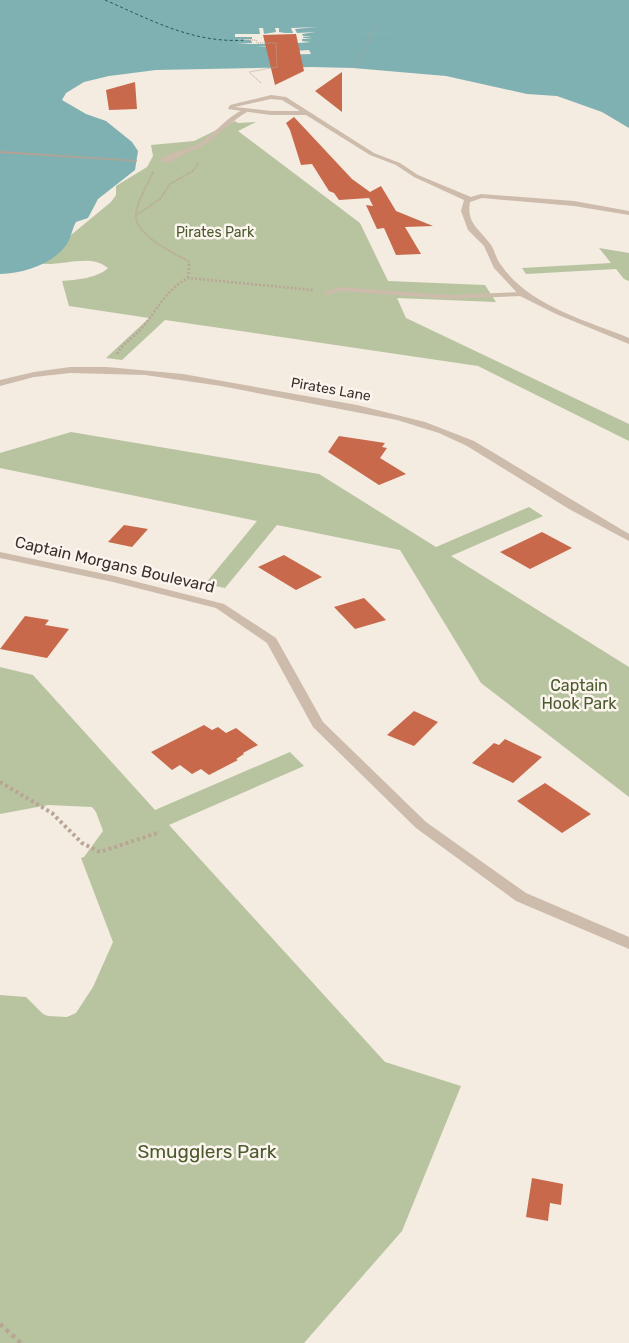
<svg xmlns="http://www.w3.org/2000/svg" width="629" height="1343" viewBox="0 0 629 1343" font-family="Rubik,sans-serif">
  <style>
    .green { fill: #b8c4a0 }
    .water { fill: #7fb0b2 }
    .pier { fill: #f4ebe1 }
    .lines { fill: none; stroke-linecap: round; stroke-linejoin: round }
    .ferry { stroke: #1f5a5e; stroke-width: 1; stroke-dasharray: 3 2.5; stroke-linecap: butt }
    .building { fill: #c8694b }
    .path-far4 { stroke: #b9a596; stroke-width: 1; stroke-dasharray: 1 1; stroke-linecap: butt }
    .path-far3 { stroke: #b9a596; stroke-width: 2; stroke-dasharray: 1 1; stroke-linecap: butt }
    .path-far2 { stroke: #b9a596; stroke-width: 2.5; stroke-dasharray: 2 2; stroke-linecap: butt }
    .path-far1 { stroke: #b9a596; stroke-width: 4; stroke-dasharray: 3 3; stroke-linecap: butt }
    .path { stroke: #b9a596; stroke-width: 4.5; stroke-dasharray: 4 4; stroke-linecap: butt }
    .service { fill: #cdbbac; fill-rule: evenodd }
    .minor { fill: #cdbbac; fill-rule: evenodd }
    .labels { text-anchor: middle; stroke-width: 5; stroke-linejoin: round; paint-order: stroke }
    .far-park-label { font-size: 14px; fill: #4a5a2e; stroke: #fbf5ee }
    .far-street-label { font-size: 14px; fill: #3b302b; stroke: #fbf5ee }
    .street-label { font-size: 16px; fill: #3b302b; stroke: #fbf5ee }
    .park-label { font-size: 16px; fill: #4a5a2e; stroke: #fbf5ee }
    .near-park-label { font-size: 19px; fill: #4a5a2e; stroke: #fbf5ee }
  </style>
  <rect width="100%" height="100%" fill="#f4ebe1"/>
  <path class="green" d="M235 121 238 123 256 122 238 131 360 223 388 281 485 285 496 302 397 298 406 318 629 424V441L478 366 165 320 122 360 106 358 149 318 69 306 62 281C76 280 98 278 108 268 89 252 59 268 37 263L111 202 116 195V186L147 167 153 156 151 145 194 141Z
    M599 248 629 253V281L624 279 616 269 526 274 522 268 611 263Z
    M71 432 319 474 436 547 529 507 543 516 451 556 629 667V797L481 683 400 550 277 525 225 588 205 584 257 521 0 468V453Z
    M0 667 33 675 155 810 290 752 304 766 169 825 385 1062 461 1086 402 1231 304 1343H0V995L26 997 43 1014 48 1016 67 1017 76 1013 93 987 113 942 81 858 84 857 103 831 96 812 92 807 48 805 0 814Z"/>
  <path class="water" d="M0 0H629V128L602 112 557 96 527 94 446 76 353 68 312 67 156 70 109 76 84 82 66 93 62 100 86 114 106 121 132 142 138 151 135 170 98 199 88 218 76 222C72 229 71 238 67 244 52 265 24 273 0 274Z"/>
  <path class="pier" d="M317 27 295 29 297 33 316 32 302 34 303 36H312L303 37V38L313 39H302V41L311 42 286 44V47H307H286L280 52 309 50 311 54 280 55 274 47H256L274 46 273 44H236L252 43 251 40H235L252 39V37H235V34H260L259 28H263L264 34 276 32 275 28H279V32L285 33H293L291 28Z"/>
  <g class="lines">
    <path class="ferry" d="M105 0C151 20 194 44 246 40"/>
  </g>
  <path class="building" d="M296 34 304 71 275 85 263 35Z
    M342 72V112L315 91Z
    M135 82 137 109 109 110 106 90Z
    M294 117 352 179 370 192 381 186 396 211 433 226 405 227 421 254 396 255 384 228 377 229 366 205 373 206 369 198 339 200 334 193 329 191 312 164 301 165 290 130 286 123Z
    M339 436 385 443 382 447 387 448 380 458 406 474 379 485 328 452Z
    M124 525 148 529 132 547 108 542Z
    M542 532 572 548 530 569 500 552Z
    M284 555 322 577 296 590 258 567Z
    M364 598 386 620 355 629 334 607Z
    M25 616 49 620 45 625 69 629 47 658 0 649Z
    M414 711 438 722 414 746 387 735Z
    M204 725 212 730 218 727 226 733 236 728 258 745 243 753 244 754 236 759 238 760 209 775 201 769 192 774 180 765 172 770 151 752Z
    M505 739 542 757 513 783 472 763 494 743 499 745Z
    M545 783 591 814 562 833 517 801Z
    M532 1178 563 1184 561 1205 550 1203 548 1221 526 1217Z"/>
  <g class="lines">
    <path class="path-far4" d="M359 33H395
      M246 40H256L257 43H276L277 67 249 72 261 83
      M353 68 370 41 371 33 376 24"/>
    <path class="path-far3" d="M0 152 137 161
      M153 172C148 185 136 202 136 216 136 235 173 253 188 261L190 265
      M138 214 160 199 170 184 193 171 198 163"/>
    <path class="path-far2" d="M188 278 189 264
      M117 354C123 343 133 338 141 329 157 311 165 290 188 278L313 290"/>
    <path class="path-far1" d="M0 782 52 813 82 843 100 852 160 832"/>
    <path class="path" d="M0 1324 21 1343"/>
    <path class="service" d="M245 109 247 112C231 121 220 134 206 144 199 149 191 150 184 154 175 159 169 166 159 160 170 151 186 151 198 144 215 134 227 116 245 109Z
      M339 287 449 295 523 292 527 294 523 296 449 299 340 291 327 295 323 293Z"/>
    <path class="minor" d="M271 95 286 97 374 153 400 163 418 175 471 197 481 194 574 201 629 211V215L574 206 482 198 470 202C466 224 480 229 491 245 495 251 496 259 501 265 529 306 585 320 629 338V344L556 314 520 296 494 268 484 246 468 230 461 211 464 200 414 177 396 165 370 155 306 115H271L228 109 230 105ZM271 99 282 100 300 111H271L235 107Z
      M70 367H107L183 374 357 405 425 422 474 441 629 534V541L569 509 467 446 439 433 397 420 221 386 145 375 70 373 34 377 0 386V380L34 372Z
      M0 552 114 576 224 604 276 638 323 722 426 822 526 893 629 937V949L516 901 416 828 313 727 267 643 216 608 113 582 0 558Z"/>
  </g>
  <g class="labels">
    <g class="far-park-label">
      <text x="215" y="237">Pirates Park</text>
    </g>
    <g class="far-street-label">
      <text transform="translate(331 389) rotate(10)" y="5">Pirates Lane</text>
    </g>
    <g class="street-label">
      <text transform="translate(115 564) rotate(13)" y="6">Captain Morgans Boulevard</text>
    </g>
    <g class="park-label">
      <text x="579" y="691">Captain<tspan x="579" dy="18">Hook Park</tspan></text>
    </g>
    <g class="near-park-label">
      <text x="207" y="1158">Smugglers Park</text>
    </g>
  </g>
</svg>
